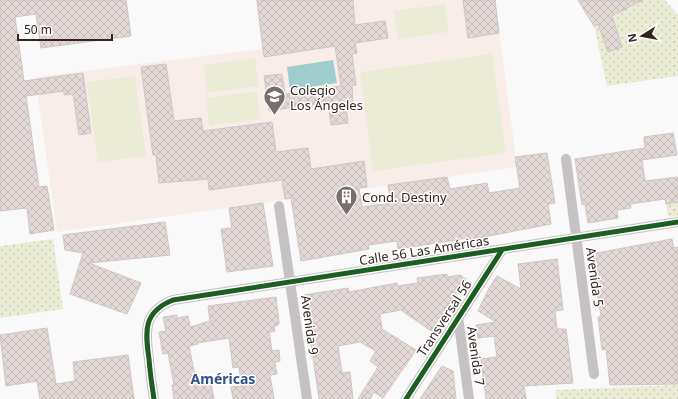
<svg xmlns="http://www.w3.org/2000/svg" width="678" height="399" viewBox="0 0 678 399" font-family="'Noto Sans',sans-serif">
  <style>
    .education { fill: #f8ede9 }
    .green { fill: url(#green-dots) }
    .pitch { fill: #ebecd5 }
    .water { fill: #9fcdcd }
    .building { fill: url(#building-cross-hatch); stroke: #ccc5c3 }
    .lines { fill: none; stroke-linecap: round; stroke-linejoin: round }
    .street { stroke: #c6c1c2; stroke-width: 10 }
    .cycleway-casing { stroke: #fff; stroke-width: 8 }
    .cycleway { stroke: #1b5e20; stroke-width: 5 }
    .labels { text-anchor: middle; stroke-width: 3; stroke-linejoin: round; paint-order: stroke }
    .poi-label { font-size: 13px; fill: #33241e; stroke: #fff; text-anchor: start }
    .street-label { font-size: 13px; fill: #33241e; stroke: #fff }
    .neighbourhood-label { font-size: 14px; font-weight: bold; fill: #2f5289; stroke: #fff }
  </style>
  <defs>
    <pattern id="green-dots" width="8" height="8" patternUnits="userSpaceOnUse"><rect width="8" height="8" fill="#ebecd5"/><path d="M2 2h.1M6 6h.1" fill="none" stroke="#cacab6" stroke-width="1.8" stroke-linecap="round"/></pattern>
    <pattern id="building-cross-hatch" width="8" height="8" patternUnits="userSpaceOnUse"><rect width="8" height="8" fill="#e4d9d6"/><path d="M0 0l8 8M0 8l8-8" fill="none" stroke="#c4bab7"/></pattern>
  </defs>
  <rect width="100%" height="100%" fill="#f9f9f9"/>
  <path class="education" d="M256 0H495L517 167 57 232 35 77 262 49Z"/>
  <path class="green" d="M643 0H665L678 15V76L607 86 594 26Z
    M678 202V216L668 217 666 204Z
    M53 239 63 309 0 318V246Z
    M678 385V399H556L555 390Z"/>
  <path class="pitch" d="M445 4 449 32 398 39 394 11Z
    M492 54 506 153 373 171 360 72Z
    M255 58 259 86 207 93 204 65Z
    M135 76 146 156 98 162 87 82Z
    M257 91 260 119 209 126 206 98Z"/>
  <path class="water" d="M333 60 337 83 290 90 287 67Z"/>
  <path class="building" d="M0 0H126L131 36 41 48 36 14 15 17 24 81 83 73 91 133 79 135 73 94 64 95V91L26 96 39 187 47 186 54 230 30 234 27 208 0 211Z
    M257 0H353L355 25 385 21 388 38 355 43 357 53 352 54 356 85H352L353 106 346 107 348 123 331 125 328 102 269 111 264 76 282 74 285 94 341 86 335 46 264 57Z
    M463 0H495L499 33 468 38Z
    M578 0H643L612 16 622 47 608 52 598 24 594 26Z
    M166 64 174 121 201 118 203 131 272 122 276 152 308 148 311 169 364 161 367 187 359 188 362 207 391 203 388 185 447 177 450 189 487 183 489 193 520 188 515 157 547 153 555 203 548 204 551 224 468 240V238L398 249 397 241 368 245 369 249 301 261 291 198 285 199 282 180 209 190 208 179 159 183 156 155H153L141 67Z
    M673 133 677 155 642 160 645 181 678 177V202L666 204 665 199 630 204 631 208 617 210 618 218 588 223 585 204 582 205 575 159 645 148 644 137Z
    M263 203 273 266 227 272 221 229 232 228 229 208Z
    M165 222 170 255 89 263 141 283 127 314 70 294 83 253 65 250 63 235Z
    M672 239 674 248 678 247V384L610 385 606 349 602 350 598 317 601 316 591 254Z
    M557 259 563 310 555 311 557 329H566L573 383 524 386 526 399H486L481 359 497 357 494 336 478 338 476 325 496 322 478 311 487 292 497 276 521 289 518 264Z
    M447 274V277L460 275 466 279 431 331 401 310 380 314 382 329 416 350 383 398 374 392 370 399H358L378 367 370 361 376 351 360 342 338 346 342 373 350 372 353 399H319L304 295 348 288 349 292 397 283V286L418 283 417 278Z
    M276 297 279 324 274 327 275 331 269 332 272 351 279 350 280 361 275 362 277 374 270 375 274 399H233L231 387 242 386 239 367 233 368 229 338 197 343 198 344 189 346 196 381 210 378 214 399H174L172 385H174L168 353 163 354 159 332 166 331 163 317 177 315V318L188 316 190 327 210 321 208 306Z
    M47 328 56 384 75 381 73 362 128 355 134 399H40L37 381 6 386 0 335Z
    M442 366 453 371 456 399H420Z"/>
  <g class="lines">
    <path class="street" d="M566 159 594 374
      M279 206 307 399
      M458 317 469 399
      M154 399C152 386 150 372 149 359 145 331 143 312 173 300L678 222
      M406 399 502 250"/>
    <defs>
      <path id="cycleway" d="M154 399C152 386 150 372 149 359 145 331 143 312 173 300L678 222
        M406 399 502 250"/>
    </defs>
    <use href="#cycleway" class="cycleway-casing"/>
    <use href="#cycleway" class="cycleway"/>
  </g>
  <defs>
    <symbol id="school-pin" viewBox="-11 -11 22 30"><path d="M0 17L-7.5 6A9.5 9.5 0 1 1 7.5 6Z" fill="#786f6b" stroke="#fff"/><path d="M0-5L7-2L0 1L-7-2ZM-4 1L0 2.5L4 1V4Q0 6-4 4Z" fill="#fff"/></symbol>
    <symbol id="building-pin" viewBox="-11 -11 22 30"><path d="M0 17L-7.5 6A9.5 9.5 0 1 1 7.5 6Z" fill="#786f6b" stroke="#fff"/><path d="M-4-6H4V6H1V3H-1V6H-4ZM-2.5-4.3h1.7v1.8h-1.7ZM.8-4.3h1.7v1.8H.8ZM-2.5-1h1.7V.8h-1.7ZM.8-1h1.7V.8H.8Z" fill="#fff"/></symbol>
  </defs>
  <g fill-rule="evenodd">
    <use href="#school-pin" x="262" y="84" width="25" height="34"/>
    <use href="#building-pin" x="334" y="184" width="25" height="34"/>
  </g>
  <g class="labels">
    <g class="poi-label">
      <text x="290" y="95">Colegio<tspan x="290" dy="15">Los Ángeles</tspan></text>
      <text x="362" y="202">Cond. Destiny</text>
    </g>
    <g class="street-label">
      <text transform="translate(424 250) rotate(-9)" y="5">Calle 56 Las Américas</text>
      <text transform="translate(595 277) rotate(82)" y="5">Avenida 5</text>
      <text transform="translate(444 318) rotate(-57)" y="5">Transversal 56</text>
      <text transform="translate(310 325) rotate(82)" y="5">Avenida 9</text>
      <text transform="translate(476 356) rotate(82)" y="5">Avenida 7</text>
    </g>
    <g class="neighbourhood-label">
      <text x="223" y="384">Américas</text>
    </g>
  </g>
  <g transform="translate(642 36) rotate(259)" stroke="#ffffff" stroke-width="3" paint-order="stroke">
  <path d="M0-3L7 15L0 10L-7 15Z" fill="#33241e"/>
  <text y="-6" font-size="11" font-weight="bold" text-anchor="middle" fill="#33241e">N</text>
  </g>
  <path d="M18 34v6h94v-6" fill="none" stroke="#33241e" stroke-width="2"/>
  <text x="24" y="34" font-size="12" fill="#33241e" stroke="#ffffff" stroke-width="3" paint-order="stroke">50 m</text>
</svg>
